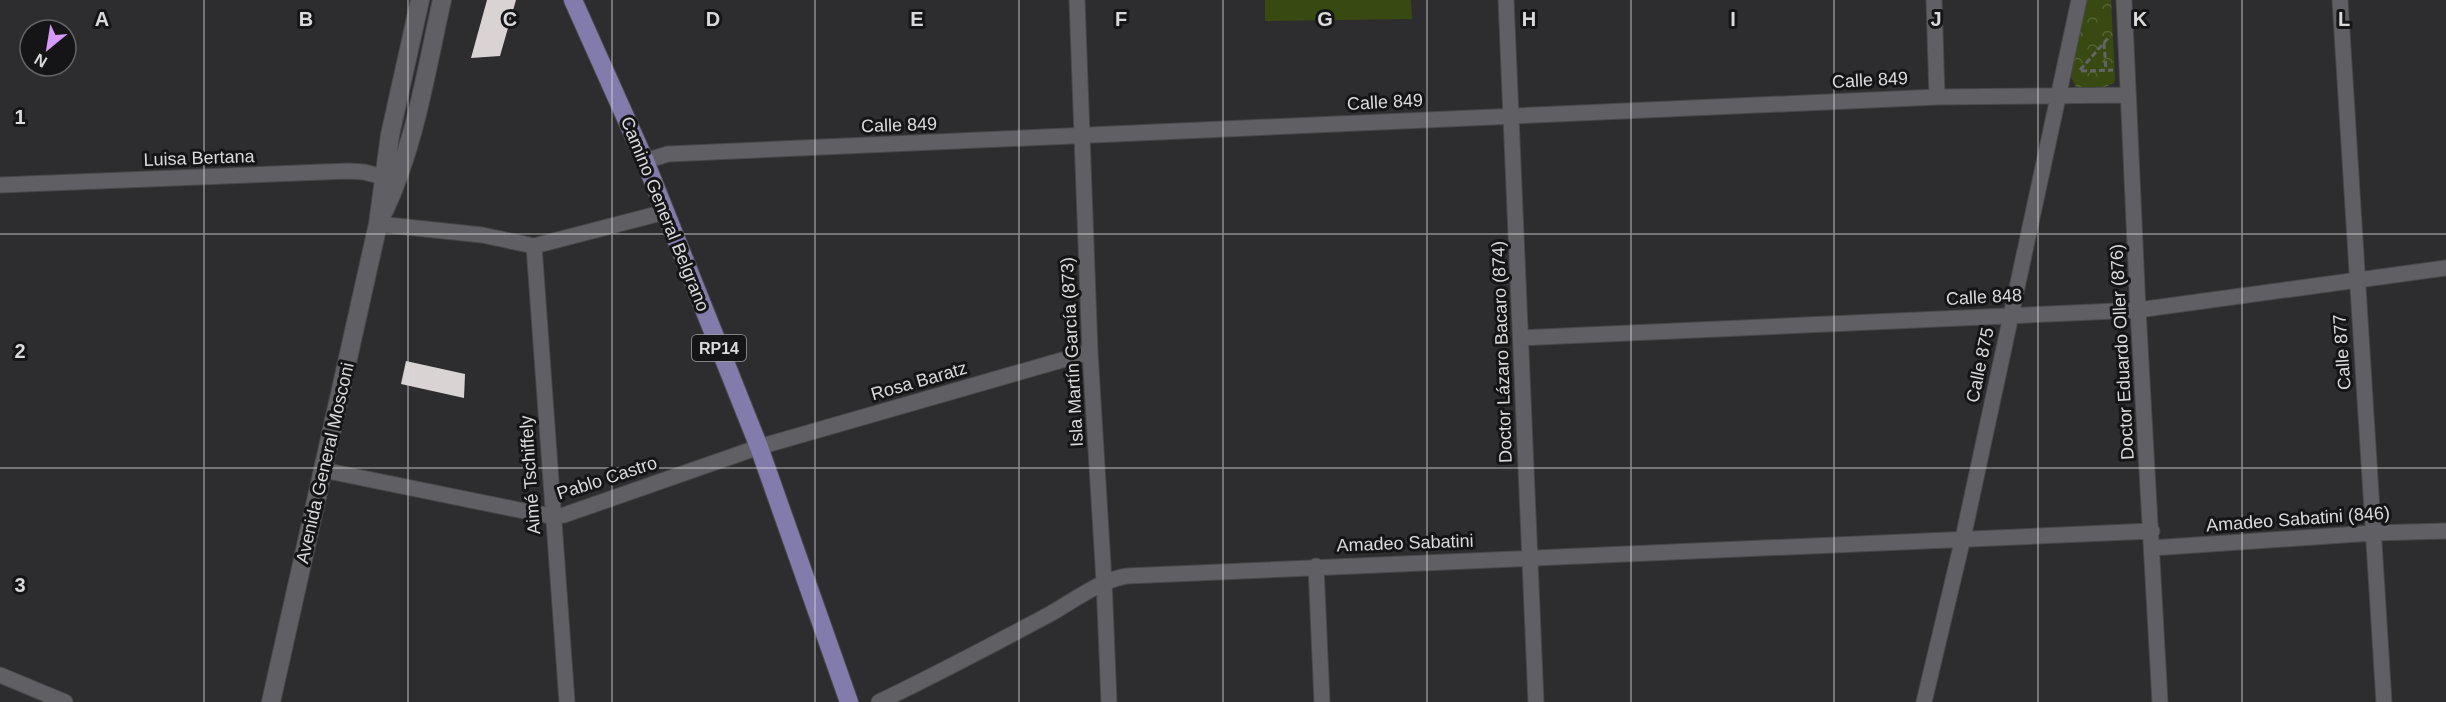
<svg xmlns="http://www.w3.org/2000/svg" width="2446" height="702" viewBox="0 0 2446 702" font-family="Arial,sans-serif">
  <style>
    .grass { fill: #384911 }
    .park { fill: url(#park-crowns) }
    .building { fill: #d9d4d3 }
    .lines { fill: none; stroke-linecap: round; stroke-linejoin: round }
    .street-casing { stroke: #48484b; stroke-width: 17 }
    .secondary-casing { stroke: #48484b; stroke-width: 20 }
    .primary-casing { stroke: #48484b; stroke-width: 20 }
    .path { stroke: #646467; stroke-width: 3; stroke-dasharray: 6 3; stroke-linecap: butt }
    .street { stroke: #606064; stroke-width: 15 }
    .secondary { stroke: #606064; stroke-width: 18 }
    .primary { stroke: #817cab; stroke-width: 18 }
    .grid { fill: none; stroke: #dadadc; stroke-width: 1.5; stroke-opacity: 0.55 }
    .labels { text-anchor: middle; stroke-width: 6; stroke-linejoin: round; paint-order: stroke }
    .shield { fill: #151517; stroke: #9f9fa1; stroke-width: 1.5 }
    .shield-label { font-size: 16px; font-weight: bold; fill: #dadadc }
    .street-label { font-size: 18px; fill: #dadadc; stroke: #151517 }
    .grid-label { font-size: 20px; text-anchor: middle; font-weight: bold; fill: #dadadc; stroke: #151517; stroke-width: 6; stroke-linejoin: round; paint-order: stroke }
  </style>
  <defs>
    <pattern id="park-crowns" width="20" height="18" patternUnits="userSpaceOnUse" patternTransform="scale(1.5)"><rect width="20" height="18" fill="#384911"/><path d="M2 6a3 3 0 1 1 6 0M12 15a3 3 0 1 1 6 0" fill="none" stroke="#546333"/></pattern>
  </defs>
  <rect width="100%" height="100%" fill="#2d2d30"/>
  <path class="grass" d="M1265 0H1411L1412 19 1265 21Z"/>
  <path class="park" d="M2086 0H2111L2115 78 2114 83 2105 87H2076L2070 75Z"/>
  <path class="building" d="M487 0H516L500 56 471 58Z
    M406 361 465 374 464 398 401 384Z"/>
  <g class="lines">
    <defs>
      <path id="street" d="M1077 0 1090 352 1104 581 1109 702
        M1506 0 1536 702
        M1934 0 1937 97
        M2124 0 2138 310 2160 702
        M2340 0 2384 702
        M645 161 668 154 1937 97 2127 95
        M0 185 348 171 364 172 395 180
        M378 224 482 235 534 246 665 212
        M534 246 567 702
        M1521 338 2138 310 2446 268
        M323 470 534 513 552 516 564 515 759 447 1090 352
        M2152 548 2373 533 2446 531
        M1316 566 1322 702
        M0 675 65 702
        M879 702C937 674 994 644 1050 614 1075 600 1100 580 1127 576L2152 531
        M1924 702 1963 538 2079 0"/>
      <path id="secondary" d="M384 211C415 145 426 71 442 0
        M271 702 378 224 390 135 420 0"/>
      <path id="primary" d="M573 0 645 161 759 447 849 702"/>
    </defs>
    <use href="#street" class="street-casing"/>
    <use href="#secondary" class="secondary-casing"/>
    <use href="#primary" class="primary-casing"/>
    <path class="path" d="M2104 43 2106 70
      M2080 70 2110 36
      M2081 71 2113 70"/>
    <use href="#street" class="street"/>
    <use href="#secondary" class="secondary"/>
    <use href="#primary" class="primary"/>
  </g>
  <path class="grid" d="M204 0V702M408 0V702M612 0V702M815 0V702M1019 0V702M1223 0V702M1427 0V702M1631 0V702M1834 0V702M2038 0V702M2242 0V702M0 234H2446M0 468H2446"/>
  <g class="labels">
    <rect class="shield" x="692" y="335" width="54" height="26" rx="4.5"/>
    <g class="shield-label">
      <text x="719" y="354">RP14</text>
    </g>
    <g class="street-label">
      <text transform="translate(1870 80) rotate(-3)" y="6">Calle 849</text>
      <text transform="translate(1385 102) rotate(-3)" y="6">Calle 849</text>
      <text transform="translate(899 125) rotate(-2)" y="6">Calle 849</text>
      <text transform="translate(199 158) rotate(-2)" y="6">Luisa Bertana</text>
      <text transform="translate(665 214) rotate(68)" y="6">Camino General Belgrano</text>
      <text transform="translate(1984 297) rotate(-3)" y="6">Calle 848</text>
      <text transform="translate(1072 352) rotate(-93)" y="6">Isla Martín García (873)</text>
      <text transform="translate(1502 352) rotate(-92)" y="6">Doctor Lázaro Bacaro (874)</text>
      <text transform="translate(2122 352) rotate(-93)" y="6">Doctor Eduardo Oller (876)</text>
      <text transform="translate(2342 352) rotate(-94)" y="6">Calle 877</text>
      <text transform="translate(1980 365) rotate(-78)" y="6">Calle 875</text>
      <text transform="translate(919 381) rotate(-16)" y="6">Rosa Baratz</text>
      <text transform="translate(325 463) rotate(-77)" y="6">Avenida General Mosconi</text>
      <text transform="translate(530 475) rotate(-94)" y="6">Aimé Tschiffely</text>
      <text transform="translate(607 478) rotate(-18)" y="6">Pablo Castro</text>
      <text transform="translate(2298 519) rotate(-4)" y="6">Amadeo Sabatini (846)</text>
      <text transform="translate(1405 543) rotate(-2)" y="6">Amadeo Sabatini</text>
    </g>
  </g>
  <g class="grid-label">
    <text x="102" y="26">A</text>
    <text x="306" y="26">B</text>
    <text x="510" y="26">C</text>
    <text x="713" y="26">D</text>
    <text x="917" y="26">E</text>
    <text x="1121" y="26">F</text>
    <text x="1325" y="26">G</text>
    <text x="1529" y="26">H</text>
    <text x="1733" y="26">I</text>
    <text x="1936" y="26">J</text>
    <text x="2140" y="26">K</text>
    <text x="2344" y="26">L</text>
    <text x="20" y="124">1</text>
    <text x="20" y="358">2</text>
    <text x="20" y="592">3</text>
  </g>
  <g transform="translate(48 48) rotate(210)"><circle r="28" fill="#151517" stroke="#646466" stroke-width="1.5"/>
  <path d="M0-4.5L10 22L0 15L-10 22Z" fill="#d89af8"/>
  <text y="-9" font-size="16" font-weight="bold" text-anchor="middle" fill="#dadadc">N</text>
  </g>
</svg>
